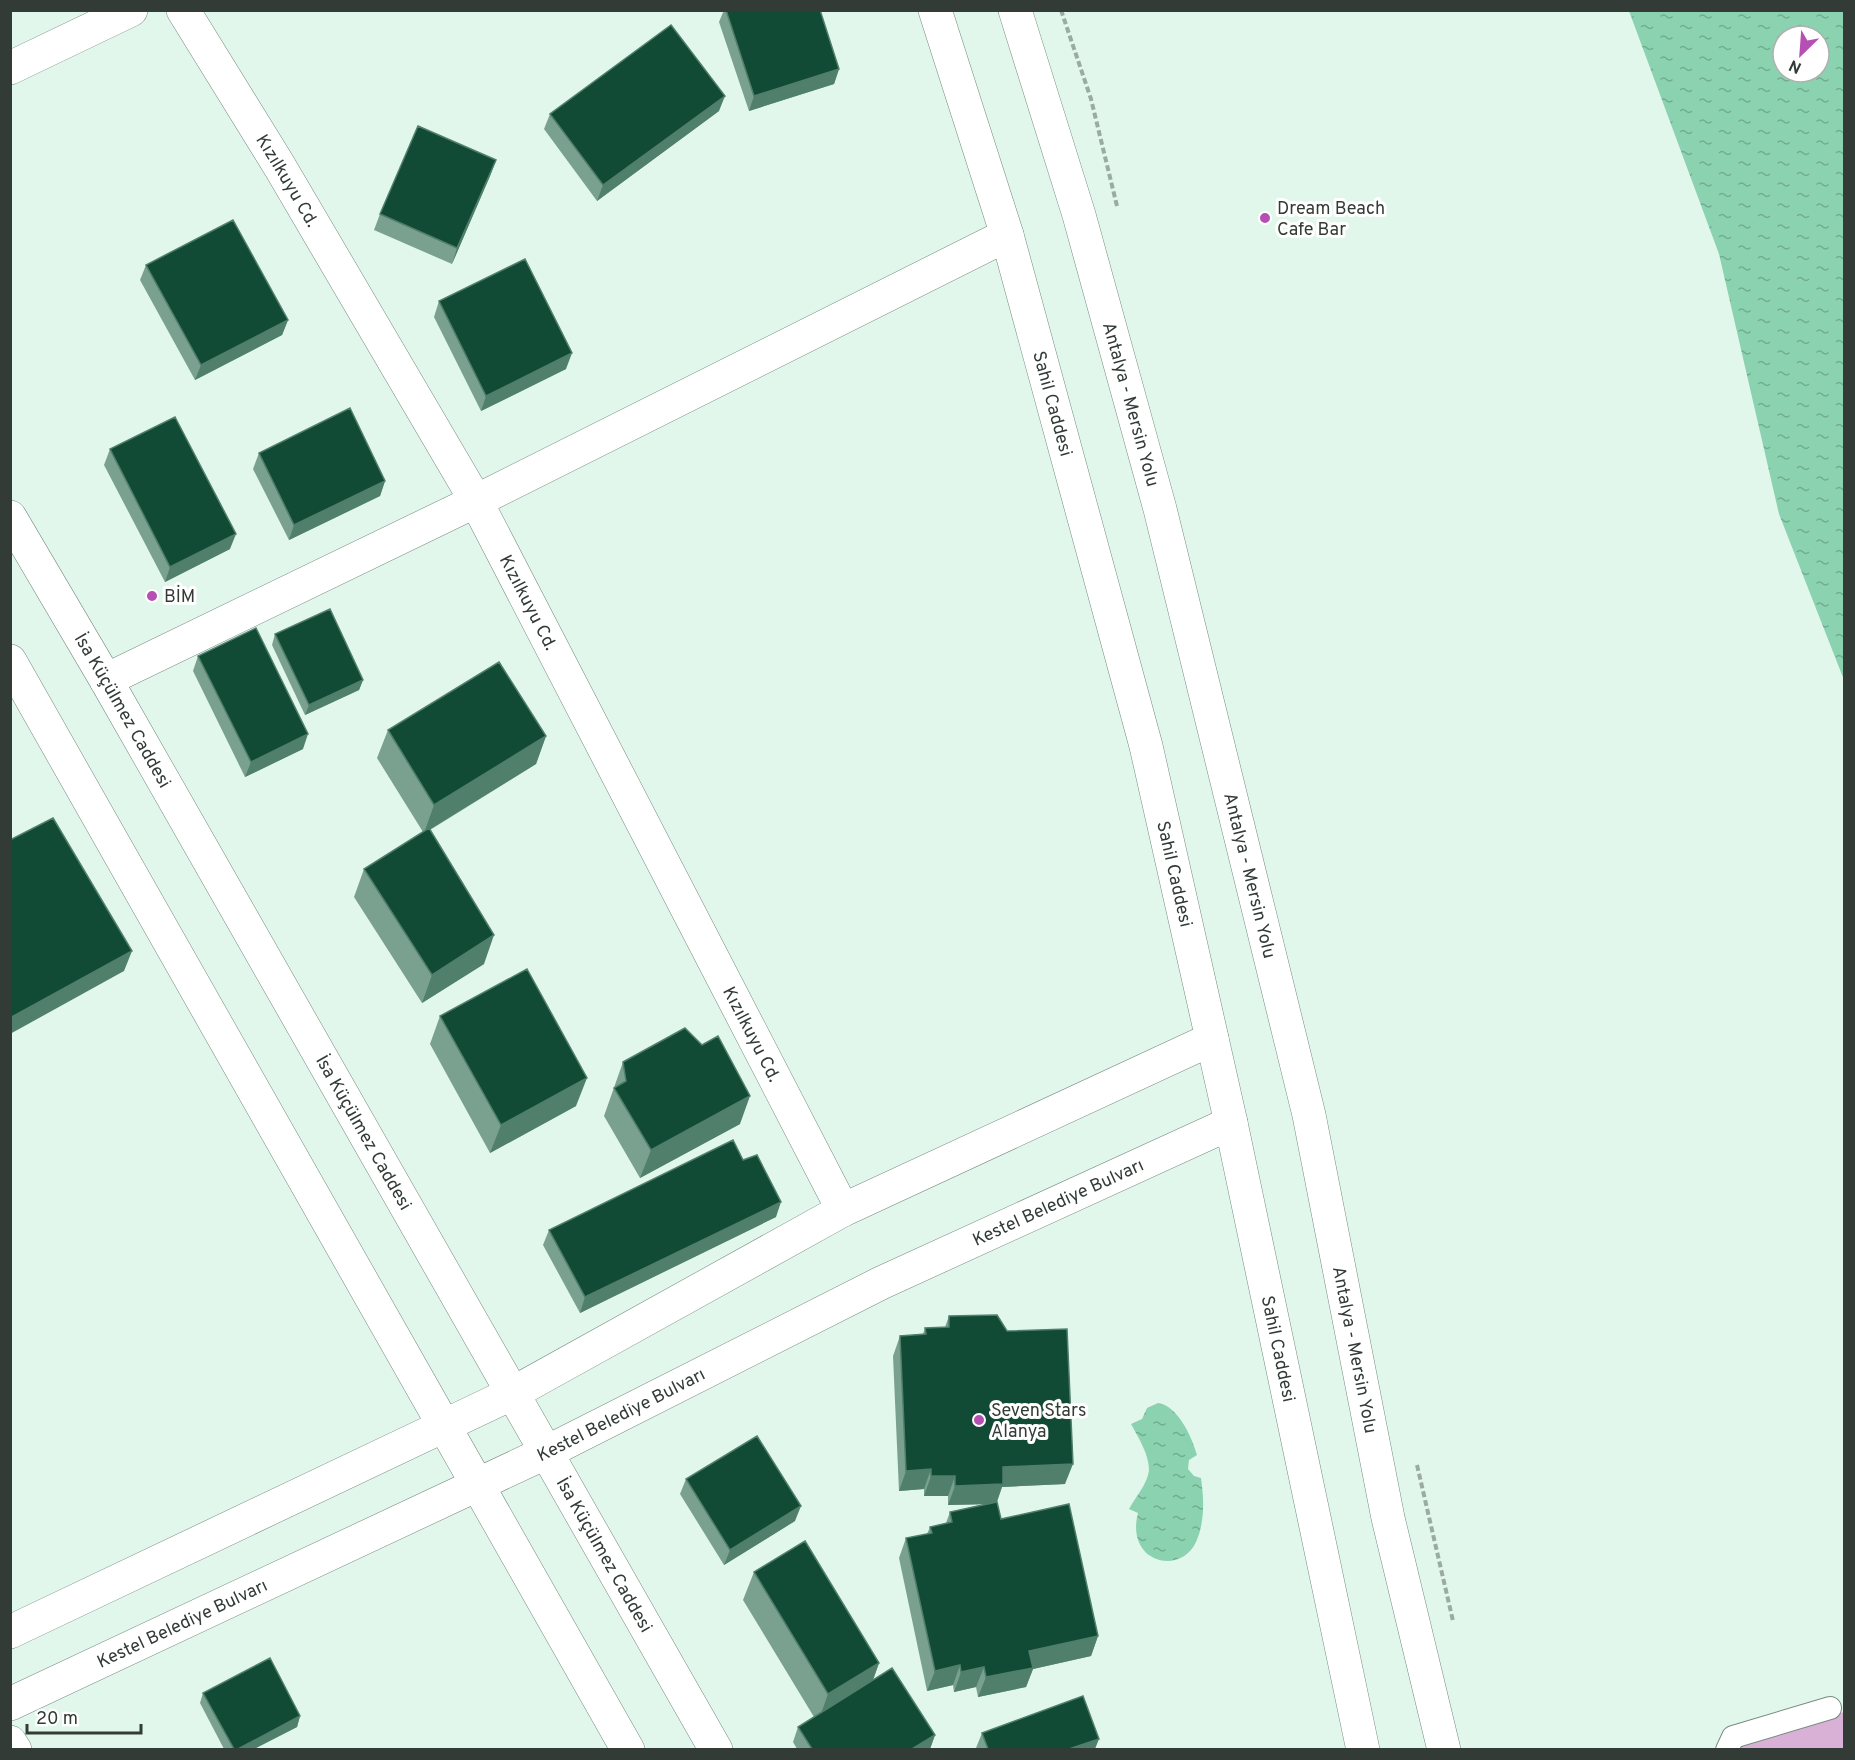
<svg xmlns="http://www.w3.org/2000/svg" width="1855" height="1760" viewBox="0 0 1855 1760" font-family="Overpass,sans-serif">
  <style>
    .pitch { fill: #d9b1d7 }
    .water { fill: url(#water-ripples); fill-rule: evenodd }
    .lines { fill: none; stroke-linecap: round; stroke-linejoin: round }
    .lane-casing { stroke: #778b81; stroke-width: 24 }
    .street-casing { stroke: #778b81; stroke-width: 34 }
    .secondary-casing { stroke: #778b81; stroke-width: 34 }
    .highway-casing { stroke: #778b81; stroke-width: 34 }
    .path { stroke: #9aaba2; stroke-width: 4; stroke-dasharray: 6 3; stroke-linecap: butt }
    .lane { stroke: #fff; stroke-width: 22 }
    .street { stroke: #fff; stroke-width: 33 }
    .secondary { stroke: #fff; stroke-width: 33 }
    .highway { stroke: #fff; stroke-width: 33 }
    .wall { fill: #7aa190 }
    .shaded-wall { fill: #507f6c }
    .building { fill: #124b35; stroke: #507f6c; stroke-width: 1.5 }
    .poi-dot { fill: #b54fb4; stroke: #fff; stroke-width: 2 }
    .labels { text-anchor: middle; stroke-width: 6; stroke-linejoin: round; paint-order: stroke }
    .street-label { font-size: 18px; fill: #323b36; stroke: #fff }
    .poi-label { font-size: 18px; fill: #323b36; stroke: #fff; text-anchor: start }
  </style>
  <defs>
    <pattern id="water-ripples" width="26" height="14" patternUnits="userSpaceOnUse" patternTransform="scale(1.5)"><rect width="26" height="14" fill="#8bd2b0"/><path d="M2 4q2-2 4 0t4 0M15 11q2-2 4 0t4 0" fill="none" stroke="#72ac90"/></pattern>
  </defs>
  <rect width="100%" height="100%" fill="#e1f7eb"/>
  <path class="pitch" d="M1844 1712V1749H1735L1733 1743Z"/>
  <path class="water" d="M1629 11H1844V680L1779 514 1719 254ZM1783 36H1819V72H1783Z
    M1158 1403C1178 1406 1192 1437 1197 1455L1189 1460 1188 1469 1194 1476 1201 1478C1204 1499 1205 1522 1196 1542 1181 1576 1125 1563 1138 1513L1129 1509C1135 1498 1148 1483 1149 1470 1149 1454 1138 1437 1131 1424L1142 1419 1147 1408Z"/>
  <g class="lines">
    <defs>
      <path id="lane" d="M1727 1750 1733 1737 1830 1708"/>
      <g id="street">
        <path id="s1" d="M183 10 280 167 476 501 843 1210"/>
        <path d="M10 68 131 10"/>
        <path id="s2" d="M10 517 106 680 716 1750"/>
        <path d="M10 661 628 1750"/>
        <path d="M106 680 476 501 1007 235"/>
        <path d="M10 1742 15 1750"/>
      </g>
      <g id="secondary">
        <path d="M10 1632 513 1393 843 1210 1212 1039"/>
        <path id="s3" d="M10 1704 547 1452 881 1283 1231 1123"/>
      </g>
      <g id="highway">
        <path id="s4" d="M935 10 1007 235 1146 746 1231 1123 1363 1750"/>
        <path id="s5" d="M1015 10 1079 215 1160 509 1309 1115 1388 1518 1444 1750"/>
      </g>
    </defs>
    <use href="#lane" class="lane-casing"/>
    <use href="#street" class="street-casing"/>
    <use href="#secondary" class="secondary-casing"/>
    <use href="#highway" class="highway-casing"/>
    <path class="path" d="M1061 10 1091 99 1117 206
      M1417 1465 1453 1621"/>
    <use href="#lane" class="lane"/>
    <use href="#street" class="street"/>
    <use href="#secondary" class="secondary"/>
    <use href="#highway" class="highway"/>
  </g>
  <path class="wall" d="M724 10H820L839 69 834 84 749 111 719 22Z
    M719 111 597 201 544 129 550 114Z
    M496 160 490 176 452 264 374 230 380 214Z
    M146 265 288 320 282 335 195 380 140 280Z
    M439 301 566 369 481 411 434 317Z
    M110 449 230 549 165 582 104 465Z
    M259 453 385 481 380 496 289 540 253 469Z
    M275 634 363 680 359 690 305 715 272 645Z
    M198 656 303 749 245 777 193 671Z
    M388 730 546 736 536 764 430 830 484 964 422 1003 354 897 364 869 423 832 377 758Z
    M440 1016 576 1106 490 1153 430 1044Z
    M623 1062 740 1124 640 1178 604 1116Z
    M743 1160 776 1217 580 1313 543 1245 549 1230Z
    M949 1316 1065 1484 1002 1487 997 1502 1001 1519 1098 1636 1091 1656 1033 1669 1026 1687 978 1697 976 1687 954 1692 953 1685 927 1691 899 1558 906 1538 927 1534 930 1527 946 1523 950 1512 984 1504 948 1505V1496H924V1489L899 1491 893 1356 900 1336 923 1334 925 1328 945 1327Z
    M686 1479 795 1521 724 1565 680 1494Z
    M754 1572 879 1663 873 1680 935 1735 930 1749H797L793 1742 798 1727 814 1717 743 1600Z
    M203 1693 300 1716 297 1727 254 1749H224L200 1703Z
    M982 1733 1095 1749H977L976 1748Z"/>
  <path class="shaded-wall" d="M839 69 834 84 749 111 754 96Z
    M725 96 719 111 597 201 603 185Z
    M496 160 490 176 452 264 457 248Z
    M288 320 282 335 195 380 201 365Z
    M572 353 566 369 481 411 486 396Z
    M385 481 380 496 289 540 294 525Z
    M236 534 230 549 165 582 170 567Z
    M363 680 359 690 305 715 309 705Z
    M308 734 303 749 245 777 251 762Z
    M546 736 536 764 424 833 434 805Z
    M494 935 484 964 422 1003 432 975Z
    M132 951 124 971 10 1034V1018Z
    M587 1078 576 1106 490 1153 501 1125Z
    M750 1096 740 1124 640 1178 651 1150Z
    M781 1202 776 1217 580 1313 585 1297Z
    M1073 1464 1065 1484 1002 1487 996 1504 948 1505 955 1486 1003 1467Z
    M931 1469 924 1489 899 1491 906 1471Z
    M931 1476H955L948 1496H924Z
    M801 1506 795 1521 724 1565 730 1550Z
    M1098 1636 1091 1656 1033 1669 1026 1687 978 1697 986 1677 1029 1651Z
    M879 1663 869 1691 818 1722 828 1694Z
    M960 1665 953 1685 927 1691 935 1671Z
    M984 1667 976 1687 954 1692 961 1672Z
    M300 1716 297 1727 254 1749H238Z
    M935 1735 930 1749H912Z
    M1099 1739 1095 1749H1069Z"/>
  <path class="building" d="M726 10H820L839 69 754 96Z
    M671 25 725 96 603 185 550 114Z
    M418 126 496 160 457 248 380 214Z
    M233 220 288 320 201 365 146 265Z
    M525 259 572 353 486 396 439 301Z
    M350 408 385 481 294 525 259 453Z
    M175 417 236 534 170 567 110 449Z
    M330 609 363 680 309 705 275 634Z
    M256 628 308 734 251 762 198 656Z
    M499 662 546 736 434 805 388 730Z
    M53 818 132 951 10 1018V840Z
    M429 828 494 935 432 975 364 869Z
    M527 969 587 1078 501 1125 440 1016Z
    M685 1028 702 1045 718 1036 750 1096 651 1150 614 1088 626 1081 623 1062Z
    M733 1140 743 1160 757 1155 781 1202 585 1297 549 1230Z
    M997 1315 1007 1331 1067 1329 1073 1464 1003 1467V1484L955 1486V1476H931V1469L906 1471 900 1336 926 1334 925 1328 949 1327V1316Z
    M757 1436 801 1506 730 1550 686 1479Z
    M997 1502 1001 1519 1069 1504 1098 1636 1029 1651 1033 1668 986 1677 984 1667 961 1672 960 1665 935 1671 906 1538 932 1533 930 1527 952 1522 950 1512Z
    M805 1541 879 1663 828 1694 754 1572Z
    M270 1658 300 1716 238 1749H234L203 1693Z
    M892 1668 935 1735 912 1749H812L798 1727Z
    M1083 1696 1099 1739 1069 1749H988L982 1733Z"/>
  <g class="poi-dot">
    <circle cx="1265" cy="218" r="6"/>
    <circle cx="152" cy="596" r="6"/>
    <circle cx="979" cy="1420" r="6"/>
  </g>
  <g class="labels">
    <g class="street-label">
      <text dy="6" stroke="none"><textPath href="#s1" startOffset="200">Kızılkuyu Cd.</textPath></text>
      <text dy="6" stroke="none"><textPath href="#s4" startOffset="411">Sahil Caddesi</textPath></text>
      <text dy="6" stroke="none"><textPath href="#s5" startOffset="411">Antalya - Mersin Yolu</textPath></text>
      <text dy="6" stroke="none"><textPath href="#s1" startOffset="686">Kızılkuyu Cd.</textPath></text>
      <text dy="6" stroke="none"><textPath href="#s2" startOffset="224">İsa Küçülmez Caddesi</textPath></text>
      <text dy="6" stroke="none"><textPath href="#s4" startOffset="897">Sahil Caddesi</textPath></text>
      <text dy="6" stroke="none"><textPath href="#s5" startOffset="897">Antalya - Mersin Yolu</textPath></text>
      <text dy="6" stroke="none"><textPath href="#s1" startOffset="1172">Kızılkuyu Cd.</textPath></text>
      <text dy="6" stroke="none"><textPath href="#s2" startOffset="710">İsa Küçülmez Caddesi</textPath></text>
      <text dy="6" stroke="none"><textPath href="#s3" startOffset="1162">Kestel Belediye Bulvarı</textPath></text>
      <text dy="6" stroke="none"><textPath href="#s4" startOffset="1383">Sahil Caddesi</textPath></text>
      <text dy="6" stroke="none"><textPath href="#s5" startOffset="1383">Antalya - Mersin Yolu</textPath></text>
      <text dy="6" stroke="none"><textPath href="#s3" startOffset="676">Kestel Belediye Bulvarı</textPath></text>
      <text dy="6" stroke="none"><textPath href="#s2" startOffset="1196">İsa Küçülmez Caddesi</textPath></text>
      <text dy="6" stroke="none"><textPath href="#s3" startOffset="190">Kestel Belediye Bulvarı</textPath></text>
    </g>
    <g class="poi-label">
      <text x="1277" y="214">Dream Beach<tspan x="1277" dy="21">Cafe Bar</tspan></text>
      <text x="164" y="602">BİM</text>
      <text x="991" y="1416">Seven Stars<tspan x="991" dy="21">Alanya</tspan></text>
    </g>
  </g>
  <rect width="1855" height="1760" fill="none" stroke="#323b36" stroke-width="24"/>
  <g transform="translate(1801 54) rotate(205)"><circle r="28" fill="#ffffff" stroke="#adb1af" stroke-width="1.5"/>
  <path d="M0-4.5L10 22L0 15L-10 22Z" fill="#b54fb4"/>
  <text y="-9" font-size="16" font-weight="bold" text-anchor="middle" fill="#323b36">N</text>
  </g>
  <path d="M27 1724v9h114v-9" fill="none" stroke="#323b36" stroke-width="3"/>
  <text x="36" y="1724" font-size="18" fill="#323b36" stroke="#ffffff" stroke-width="4.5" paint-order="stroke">20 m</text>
</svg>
